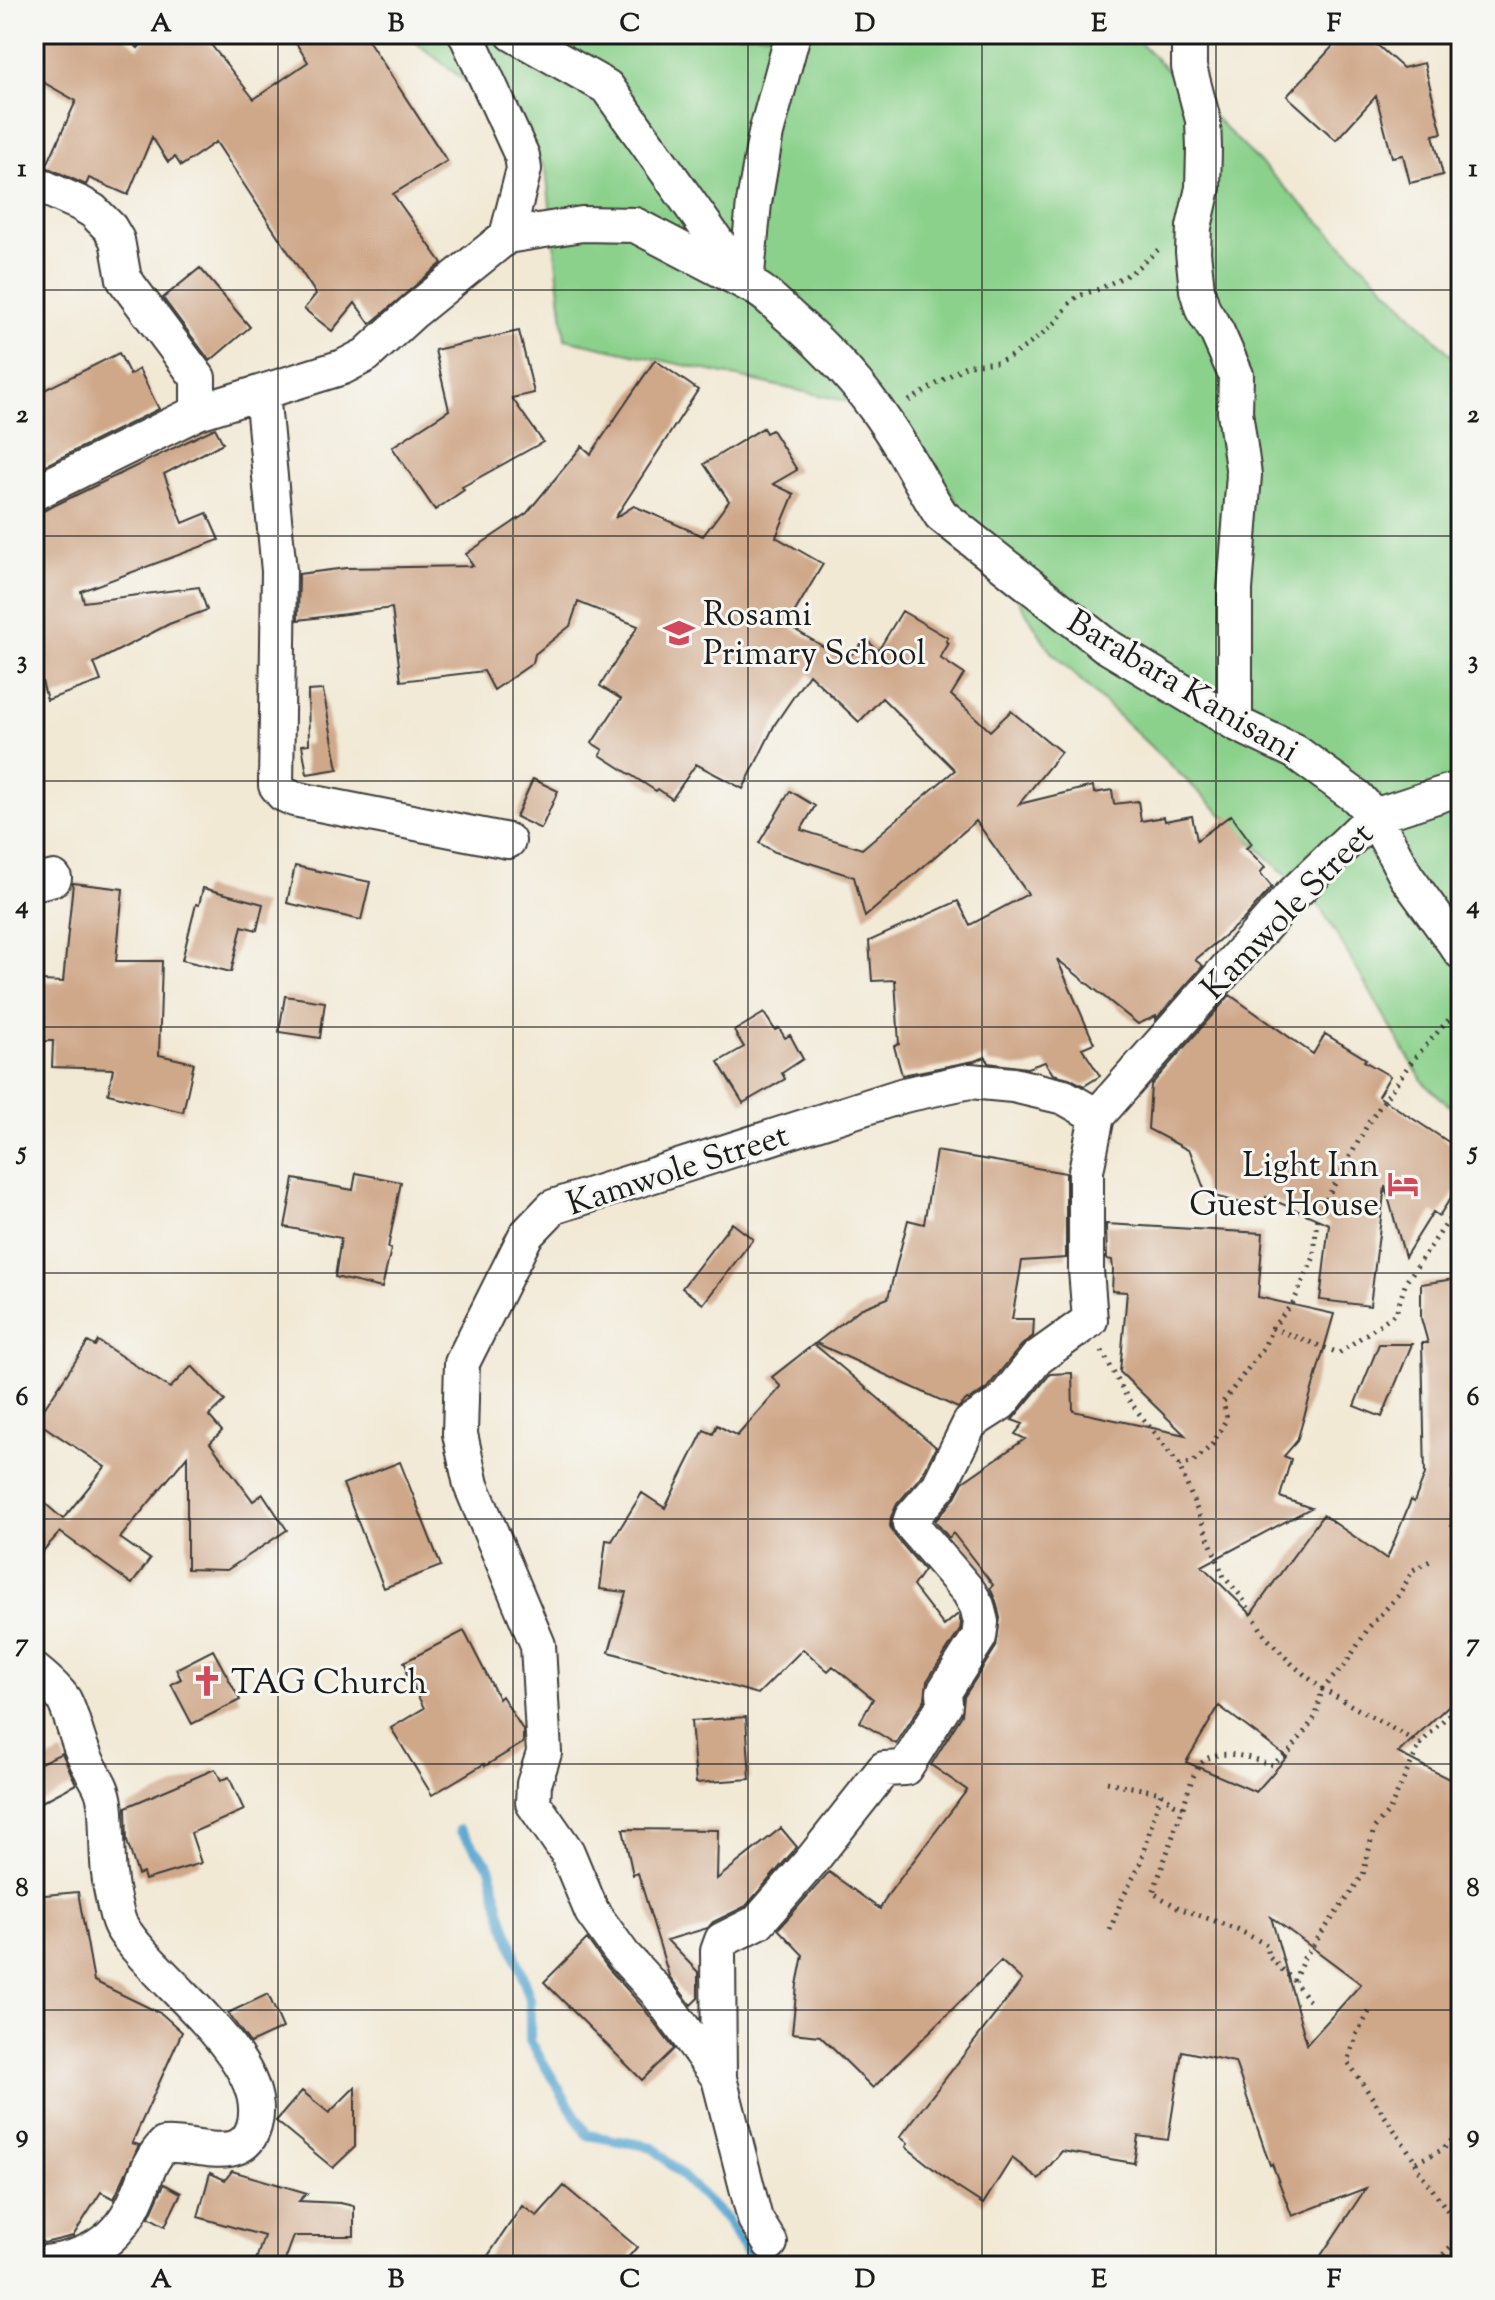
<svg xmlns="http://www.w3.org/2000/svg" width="1495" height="2300" viewBox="0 0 1495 2300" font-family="'Sorts Mill Goudy',serif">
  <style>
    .green { fill: #8bd18c; stroke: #547654; stroke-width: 2 }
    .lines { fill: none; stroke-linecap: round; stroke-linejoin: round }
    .stream { stroke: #55a4cf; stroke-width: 10 }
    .building { fill: #cfa789; fill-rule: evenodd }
    .street-casing { stroke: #3c3b38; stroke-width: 38 }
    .path { stroke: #3c3b38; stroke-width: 5; stroke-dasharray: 2 6; stroke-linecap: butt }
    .street { stroke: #fff; stroke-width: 34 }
    .grid { fill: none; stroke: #1c1c1c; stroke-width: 2; stroke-opacity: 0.55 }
    .labels { text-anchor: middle; stroke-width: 6; stroke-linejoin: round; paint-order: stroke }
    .poi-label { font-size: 34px; fill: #1c1c1c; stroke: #f6f6f2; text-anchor: start }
    .street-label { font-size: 34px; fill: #1c1c1c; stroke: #f6f6f2 }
    .neatline { fill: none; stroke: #1c1c1c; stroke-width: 3 }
    .grid-label { font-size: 26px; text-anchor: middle; font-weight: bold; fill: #1c1c1c }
  </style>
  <rect width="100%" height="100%" fill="#f6f6f2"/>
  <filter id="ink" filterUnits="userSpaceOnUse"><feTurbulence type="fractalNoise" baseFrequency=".0125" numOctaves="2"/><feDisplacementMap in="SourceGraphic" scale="16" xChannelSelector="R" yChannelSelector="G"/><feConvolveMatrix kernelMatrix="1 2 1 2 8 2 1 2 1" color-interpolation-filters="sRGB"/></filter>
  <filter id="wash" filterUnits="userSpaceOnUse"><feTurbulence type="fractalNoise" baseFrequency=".006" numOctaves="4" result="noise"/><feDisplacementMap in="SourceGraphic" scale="32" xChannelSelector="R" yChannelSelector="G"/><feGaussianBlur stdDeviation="1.8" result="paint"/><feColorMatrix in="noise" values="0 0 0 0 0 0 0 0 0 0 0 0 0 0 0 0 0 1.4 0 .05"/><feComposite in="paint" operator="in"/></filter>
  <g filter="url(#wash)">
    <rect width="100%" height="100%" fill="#f2e9d5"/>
    <path class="green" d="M405 34H1131L1396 298 1461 366V1116L1423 1082 1321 908 1051 652 908 424 864 405 565 339 546 169 491 101Z"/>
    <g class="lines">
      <path class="stream" d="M460 1830 490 1867 500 1910 530 1999V2041L587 2135 653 2147 727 2220 755 2266"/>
    </g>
    <g id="blocks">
      <path class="building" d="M45 34H121L138 48 150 34H198L206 43 208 41 254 99 308 62 290 34H364L447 161 393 194 442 263 370 324 355 303 332 331 304 309 316 294 216 142 181 166 175 157 168 162 152 137 128 195 89 178 86 185 46 167 76 101 34 77V54Z
        M1344 34H1365L1403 68 1424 63 1442 133 1433 135 1443 175 1410 183 1403 155 1392 157 1376 96 1336 140 1287 96Z
        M200 268 250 327 210 361 163 298Z
        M519 331 534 393 512 398 543 442 462 487 464 490 435 510 392 447 449 410 435 350Z
        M119 353 130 375 139 369 159 409 34 471V395Z
        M655 360 698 390 615 518 634 506 703 536 729 501 704 464 763 428 766 433 772 430 797 470 773 484 794 494 776 537 823 564 787 625 846 660 866 639 878 651 902 611 948 638 946 641 949 643 940 658 964 674 951 695 990 731 1011 711 1061 752 1019 804 1093 786 1094 793 1112 790 1114 804 1138 801 1141 821 1164 817 1165 821 1192 816 1197 840 1231 815 1252 844 1246 848 1265 867 1260 873 1272 887 1243 920 1195 960 1203 966 1156 1019V1016L1138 1024 1057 959 1094 1043 1082 1048 1100 1076 1084 1086 1069 1078 1053 1074 1045 1062 1027 1068 988 1063 986 1057 974 1061 902 1075 894 1046 899 1044 895 980 872 981 869 941 958 901 970 925 1028 894 976 821 865 917 854 877 775 852 759 843 790 791 815 806 801 830 862 849 955 770 882 698 859 722 809 674 775 724 743 789 696 764 672 799 658 789 656 791 600 755 603 750 592 743 621 699 600 686 638 626 578 602 570 626 535 654 533 663 494 690 484 671 401 681 392 608 298 620 299 574 346 568 473 566 466 554 527 513 582 446 591 454Z
        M215 428 223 443 164 474 183 523 207 513 219 540 81 591 84 602 199 587 207 610 169 624 94 663 101 681 47 700 34 651V513L43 511Z
        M323 690 338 769 307 774 302 745 309 744 308 691Z
        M533 779 558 791 541 829 516 817Z
        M295 866 370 882 361 920 287 903Z
        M73 883 123 889 116 961H162L159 1055 194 1063 183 1112 108 1094 113 1069 52 1067 53 1041H42V981L63 982Z
        M203 888 263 904 257 930 242 926 231 972 182 960 196 904 199 905Z
        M1230 995 1313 1054 1325 1034 1366 1059 1364 1061 1390 1076 1378 1096 1461 1150V1182L1439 1216 1433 1212 1405 1257 1385 1186 1370 1306 1320 1300 1329 1224 1266 1197 1265 1209 1206 1194 1190 1151 1148 1129 1151 1085Z
        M285 996 325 1002 320 1038 279 1032Z
        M764 1013 775 1030 779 1028 785 1038 790 1035 803 1059 782 1073 785 1079 743 1103 718 1062 744 1047 734 1031Z
        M936 1151 1066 1173V1258L1022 1261 1012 1319H1034L1033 1336 1021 1346 987 1388 969 1400 967 1399 958 1408 816 1343 860 1309 888 1298 908 1220 924 1224Z
        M356 1173 401 1182 388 1248 391 1249 382 1288 335 1277 341 1238 285 1227 294 1179 353 1190Z
        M732 1223 753 1239 703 1304 682 1288Z
        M1106 1224 1263 1233 1258 1297 1334 1314 1297 1441 1284 1456 1291 1459 1280 1497 1311 1508 1202 1566 1251 1614 1323 1515 1387 1559 1411 1500 1414 1502 1425 1474 1422 1343H1428L1421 1318V1284L1461 1278V1480H1452L1451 1526 1461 1528V1694L1398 1753 1461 1785V2266H1314L1366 2188 1292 2216 1272 2164 1270 2165 1235 2062 1182 2051 1168 2140 1138 2136 1134 2163 1062 2151 1039 2179 1012 2158 983 2204 955 2186 906 2147 908 2143 900 2137 1022 1980 1001 1961 873 2088 820 2036 792 2033 797 1985 803 1955 778 1929 829 1872 880 1909 887 1896 967 1790 931 1765 962 1715 964 1697 996 1647 1000 1618 996 1601 990 1588 993 1585 953 1533 949 1538 935 1521 954 1499 963 1482 1025 1439 1015 1434 1023 1424 1012 1420 1050 1374 1072 1373 1073 1411 1185 1435 1120 1372 1127 1292 1112 1291 1113 1269 1112 1260 1107 1259ZM1219 1706 1287 1757 1256 1792 1186 1762ZM1271 1917 1361 1984 1307 2044Z
        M98 1341 170 1388 192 1366 225 1401 209 1416 222 1431 210 1443 253 1501 263 1494 287 1530 227 1570 187 1569V1456L120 1538 150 1559 132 1584 60 1532 34 1561V1494L63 1519 105 1467 36 1421 88 1342 95 1346Z
        M814 1344 936 1447 922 1475 897 1504 891 1517 890 1526 895 1536 924 1570 913 1586 944 1626 958 1614 961 1623 960 1630 927 1681 925 1699 896 1744 860 1722 873 1699 833 1666 828 1671 803 1649 758 1694 609 1652 626 1592 600 1589 606 1540 612 1541 642 1493 665 1508 704 1430 713 1434 717 1425 737 1436 781 1387 772 1377Z
        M1379 1344H1412L1382 1417 1354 1406Z
        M400 1462 441 1566 384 1588 343 1484Z
        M464 1631 499 1699 502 1696 523 1730V1743L485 1766 484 1764 432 1795 391 1728 424 1708 406 1672 408 1670 404 1662Z
        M213 1650 240 1700 192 1724 171 1684 181 1679 176 1669Z
        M746 1717 750 1779 696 1783 691 1721Z
        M62 1753 76 1784 34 1806V1766Z
        M215 1769 221 1780 229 1777 244 1810 191 1833 201 1863 145 1880 143 1873 138 1875 127 1841 126 1807Z
        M781 1828 797 1847 746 1906 713 1922 708 1928 667 1940 698 1972V1998L691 2005 669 1976 638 1873 633 1875 623 1829 718 1830 717 1879Z
        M78 1892 94 1981 162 2014 182 2032 132 2143 139 2145 114 2199 101 2192 73 2236 44 2243 34 2236V1896Z
        M587 1939 608 1968 641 2005 674 2049 642 2080 544 1982Z
        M268 1994 283 2028 250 2043 228 2013Z
        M355 2087V2147L333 2168 276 2121 302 2091 329 2113Z
        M232 2171 307 2193 299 2201 340 2203 354 2206V2236H294L283 2266H254L264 2236 198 2217 210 2173 225 2180Z
        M164 2184 181 2193 165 2226 149 2217Z
        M564 2186 637 2247 621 2266H481L522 2206 537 2216Z"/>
    </g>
  </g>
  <g filter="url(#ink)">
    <use href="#blocks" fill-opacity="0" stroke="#3c3b38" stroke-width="2"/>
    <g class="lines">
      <defs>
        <path id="street" d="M466 34 522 156 524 169 507 236
          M513 34 607 87 746 283C763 290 775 303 789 316 826 348 860 384 887 425 907 454 922 486 941 515L1105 645 1235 723 1294 751 1357 797 1374 816 1406 876 1461 952
          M1189 34V67L1203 120 1204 149 1203 188 1194 227 1193 252 1197 290 1203 310 1217 332 1236 375 1235 412 1244 475 1235 590V723
          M34 183 81 204 93 211 110 228 117 240 124 279 198 378V412
          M262 393 279 571 276 785 283 794 294 799 508 841
          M34 493 198 412 343 367 366 355 413 312 507 236 582 224 635 225 746 283 754 203 766 133 793 34
          M34 883 54 878
          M34 1670C44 1678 57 1689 64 1700 73 1717 76 1739 85 1757 95 1781 104 1783 106 1812 108 1844 106 1871 114 1903 116 1910 117 1919 121 1926 151 1978 274 2059 254 2126 242 2167 194 2142 164 2145 149 2160 146 2177 138 2195 118 2244 84 2260 34 2264
          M719 2078 718 1951 722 1940 758 1922 813 1859 884 1769 905 1768 945 1704 944 1692 979 1637 981 1622 977 1606 969 1592 910 1523 912 1517 939 1486 970 1423 1001 1403 1037 1358 1090 1320 1086 1270V1171L1097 1116
          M770 2243 755 2219 719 2078 657 1992 623 1955 592 1912 567 1852 533 1803 534 1784 544 1753 538 1645 471 1485 460 1434 462 1363 526 1235 553 1207 904 1095 970 1081 1013 1085 1064 1097 1097 1116 1290 897 1374 816 1461 788"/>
      </defs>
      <use href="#street" class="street-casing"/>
      <path class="path" d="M909 401 967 365 998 362 1011 356 1034 341 1056 322 1070 303 1078 296 1099 289 1131 273 1158 250
        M1461 1202 1453 1214 1461 1221
        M1272 1328 1339 1353 1396 1313 1406 1282 1453 1214
        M1102 1351 1128 1399 1179 1465 1224 1577 1241 1596 1265 1636 1293 1665 1322 1689 1345 1665 1369 1627 1399 1595 1413 1570 1430 1561
        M1179 1465 1192 1463 1212 1445 1227 1418 1223 1402 1264 1347 1272 1328 1293 1303 1314 1257 1317 1216 1369 1122 1412 1061 1461 1006
        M1107 1782 1161 1793 1174 1804 1183 1807 1153 1893 1179 1908 1237 1929 1267 1945 1269 1957 1294 1981 1312 2005
        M1183 1807C1188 1794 1191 1776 1200 1765 1215 1745 1252 1758 1272 1765L1291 1750 1316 1716 1322 1689 1420 1744 1461 1702
        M1110 1930 1122 1899 1140 1864 1161 1793
        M1294 1981 1304 1958 1363 1875 1374 1828 1389 1811 1420 1744
        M1369 2012 1357 2033 1348 2062 1416 2162 1417 2168 1450 2214 1461 2226
        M1416 2162 1442 2150 1461 2131
        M1432 2266 1461 2236"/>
      <use href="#street" class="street"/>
    </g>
  </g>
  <path class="grid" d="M278 34V2266M513 34V2266M748 34V2266M982 34V2266M1216 34V2266M34 290H1461M34 536H1461M34 781H1461M34 1027H1461M34 1273H1461M34 1519H1461M34 1764H1461M34 2010H1461"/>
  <defs>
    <symbol id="school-bare" viewBox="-9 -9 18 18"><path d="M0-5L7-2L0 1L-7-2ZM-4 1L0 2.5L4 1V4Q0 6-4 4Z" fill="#d1495b" stroke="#f6f6f2" stroke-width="2.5" paint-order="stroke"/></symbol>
    <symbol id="hotel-bare" viewBox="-9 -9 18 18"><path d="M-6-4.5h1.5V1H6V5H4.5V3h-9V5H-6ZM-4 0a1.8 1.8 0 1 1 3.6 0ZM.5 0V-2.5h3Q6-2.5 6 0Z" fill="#d1495b" stroke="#f6f6f2" stroke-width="2.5" paint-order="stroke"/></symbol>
    <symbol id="church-bare" viewBox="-9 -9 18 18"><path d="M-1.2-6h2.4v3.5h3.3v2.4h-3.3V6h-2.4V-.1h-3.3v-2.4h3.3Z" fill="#d1495b" stroke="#f6f6f2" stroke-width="2.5" paint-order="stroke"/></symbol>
  </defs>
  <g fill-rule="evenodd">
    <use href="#school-bare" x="657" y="611" width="44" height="44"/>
    <use href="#hotel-bare" x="1381" y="1162" width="44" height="44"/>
    <use href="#church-bare" x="185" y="1659" width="44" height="44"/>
  </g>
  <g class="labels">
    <g class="poi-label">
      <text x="703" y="625">Rosami<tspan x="703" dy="39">Primary School</tspan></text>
      <text x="1379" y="1176" text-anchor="end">Light Inn<tspan x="1379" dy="39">Guest House</tspan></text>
      <text x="231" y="1693">TAG Church</text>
    </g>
    <g class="street-label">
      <text transform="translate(1184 685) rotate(31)" y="12">Barabara Kanisani</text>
      <text transform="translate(1286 910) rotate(-46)" y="12">Kamwole Street</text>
      <text transform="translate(677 1168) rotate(-18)" y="12">Kamwole Street</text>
    </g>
  </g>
  <rect width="1495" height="2300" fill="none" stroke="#f6f6f2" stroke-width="88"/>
  <rect x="44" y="44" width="1407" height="2212" class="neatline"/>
  <g class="grid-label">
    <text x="161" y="31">A</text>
    <text x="396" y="31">B</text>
    <text x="630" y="31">C</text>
    <text x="865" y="31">D</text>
    <text x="1099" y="31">E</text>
    <text x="1334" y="31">F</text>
    <text x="22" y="176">1</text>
    <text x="1473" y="176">1</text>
    <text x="22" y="422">2</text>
    <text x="1473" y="422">2</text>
    <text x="22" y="668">3</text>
    <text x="1473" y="668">3</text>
    <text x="22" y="913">4</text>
    <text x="1473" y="913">4</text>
    <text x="22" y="1159">5</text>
    <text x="1473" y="1159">5</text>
    <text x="22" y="1405">6</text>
    <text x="1473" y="1405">6</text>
    <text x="22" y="1651">7</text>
    <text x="1473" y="1651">7</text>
    <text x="22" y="1896">8</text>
    <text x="1473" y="1896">8</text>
    <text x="22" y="2142">9</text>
    <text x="1473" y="2142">9</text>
    <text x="161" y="2287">A</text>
    <text x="396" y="2287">B</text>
    <text x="630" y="2287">C</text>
    <text x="865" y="2287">D</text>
    <text x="1099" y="2287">E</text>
    <text x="1334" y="2287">F</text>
  </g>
</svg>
